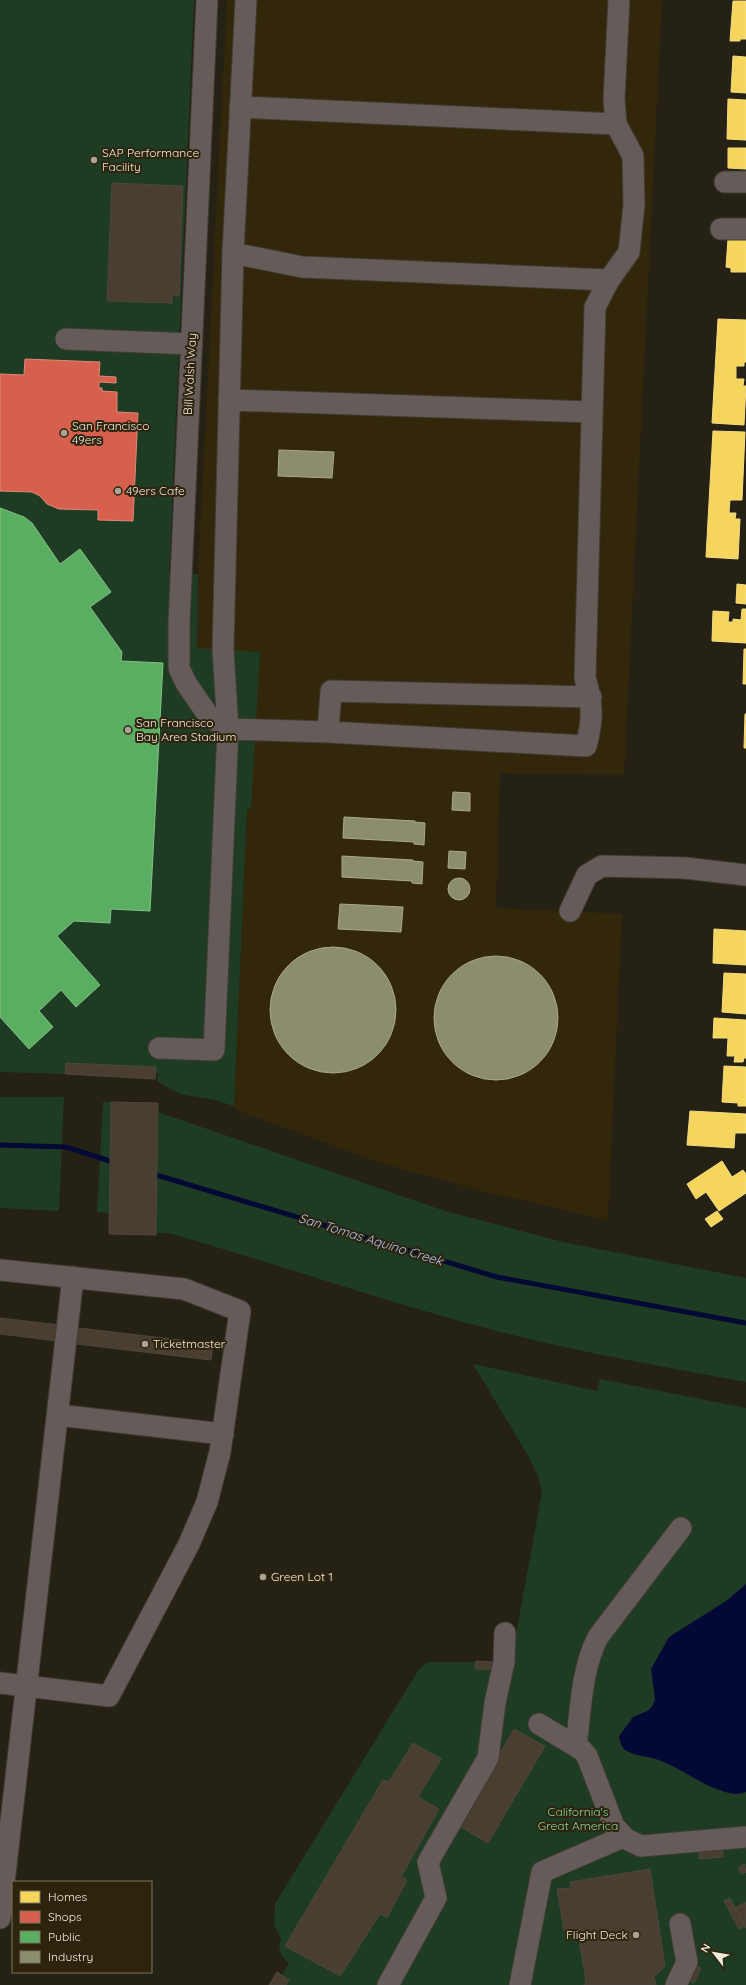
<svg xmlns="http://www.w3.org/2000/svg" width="746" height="1985" viewBox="0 0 746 1985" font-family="Quicksand,sans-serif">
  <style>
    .built { fill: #33270b }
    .green { fill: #1e3c24 }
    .water { fill: #030934 }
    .homes { fill: #f6d55c; stroke: #f4dc83 }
    .shops { fill: #d6604d; stroke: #de8a78 }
    .public { fill: #5aae61; stroke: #87c086 }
    .industry { fill: #8c8c6e; stroke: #aaa88f }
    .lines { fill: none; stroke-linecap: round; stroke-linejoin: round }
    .stream { stroke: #030934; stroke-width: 5 }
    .building { fill: #4a3e30; stroke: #4d463e }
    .minor-casing { stroke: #413c33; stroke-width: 23 }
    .minor { stroke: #655c5a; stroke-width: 21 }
    .poi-dot { fill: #aaa497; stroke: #2e240d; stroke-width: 1.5 }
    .labels { text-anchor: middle; stroke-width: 4; stroke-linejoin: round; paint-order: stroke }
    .poi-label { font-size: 12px; fill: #f1ebdd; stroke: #2e240d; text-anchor: start }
    .street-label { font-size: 12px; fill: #f1ebdd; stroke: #2e240d }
    .park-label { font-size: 12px; fill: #85da99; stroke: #2e240d }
    .water-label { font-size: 13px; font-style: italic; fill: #a9c3f3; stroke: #2e240d }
  </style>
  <rect width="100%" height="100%" fill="#262115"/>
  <path class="built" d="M227 0H662L624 775 500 773 496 908 622 914 608 1220 486 1192 377 1162 239 1111 234 1106 247 808 251 809 197 648 198 574Z"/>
  <path class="green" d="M0 0H194L169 575 198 574 197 648 260 652 251 809H247L234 1106 215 1100 180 1094 157 1081 158 1073 66 1069 65 1074 0 1072Z
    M0 1097H64L59 1211 0 1208Z
    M103 1102H111L109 1213 97 1212Z
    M158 1112 445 1211 563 1242 746 1278V1382C659 1366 572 1351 486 1328 379 1300 275 1263 168 1233H156Z
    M473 1364 597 1391 600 1379 746 1408V1985H269L277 1972 282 1975 289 1963C281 1957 277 1949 281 1939L274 1925 275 1904 419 1669 429 1662H511L542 1492 539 1479 529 1457Z"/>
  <path class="water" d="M746 1584V1792C738 1795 732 1794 725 1792 700 1785 678 1765 652 1758 643 1756 633 1755 625 1750 621 1746 620 1742 619 1736L633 1717 647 1711 652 1707 655 1699 651 1669 669 1637 726 1601Z"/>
  <path class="homes" d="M733 1H746V39H740V41H730Z
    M733 56 746 57V93L731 92Z
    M728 99 746 100V140L727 139Z
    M728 148H746V169L728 168Z
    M728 239 746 240V272H731V268L726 267Z
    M718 319 746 320V362H744V366H736V379H744L743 386H746L744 425 712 423Z
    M713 431 745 432 742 500H730L729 513H736L735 519H740L738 559 706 557Z
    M737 584 746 585V604L736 603Z
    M742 609H746V643L712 641 713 611 729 612 728 622H733V619L741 620Z
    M744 649H746V684H743Z
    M745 714H746V748H744Z
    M714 929 746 931V965L713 963Z
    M724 973 746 974V1014L722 1012Z
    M714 1018 746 1020V1058H744L743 1062H734L735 1056H727L728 1038H713Z
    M724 1066 746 1067V1106H738V1103L722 1102Z
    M690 1111 746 1114V1133H735L734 1148 687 1145Z
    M722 1161 732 1177 743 1170 746 1174V1193L719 1211 706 1192 696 1199 687 1184Z
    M717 1211 723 1219 711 1227 705 1219Z"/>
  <path class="shops" d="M25 359 100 362 99 376 116 377V383L99 382V388H102V391L117 392V412L138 413 133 521 98 520V510L59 509 47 504 40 496 32 492 0 491V374L24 375Z"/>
  <path class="public" d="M0 508 24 517 32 523 60 564 80 549 111 592 90 607 122 652 121 661 163 663 150 911 111 909 110 923 74 921 57 936 100 985 76 1007 61 990 39 1011 53 1027 29 1049 0 1017Z"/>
  <path class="industry" d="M279 450 334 452 332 478 278 476Z
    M453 792 470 793V811L452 810Z
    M344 817 415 821V822L425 823 424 845 414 844V842L343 838Z
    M449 851 466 852 465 869 448 868Z
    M342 856 413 860V861L423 862 422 884 412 883V881L342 877Z
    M448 889a11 11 0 1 1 22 0a11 11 0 1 1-22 0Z
    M340 904 403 907 401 932 338 929Z
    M270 1010a63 63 0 1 1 126 0a63 63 0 1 1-126 0Z
    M434 1018a62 62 0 1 1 124 0a62 62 0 1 1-124 0Z"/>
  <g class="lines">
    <path class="stream" d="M0 1145 66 1147 116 1163
      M150 1173 497 1277 746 1323"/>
  </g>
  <path class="building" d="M112 183 183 186 179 296 172 295V303L107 301Z
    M66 1063 156 1067 155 1079 65 1074Z
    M111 1102 158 1103 156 1235 109 1234Z
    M0 1318 60 1325 58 1341 0 1334Z
    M79 1328 213 1344 211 1360 77 1344Z
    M476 1661 496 1662 495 1669H475Z
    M514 1729 545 1746 488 1843 458 1825Z
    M413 1743 441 1759 418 1797 439 1809 401 1877 407 1880 387 1918 380 1914 340 1976 285 1946 383 1780 389 1782Z
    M722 1848 723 1857 699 1859V1849Z
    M744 1864 746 1872 742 1874 738 1868Z
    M650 1869 665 1966 654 1977 656 1985H584L586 1980 577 1928 564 1930 557 1889 571 1888 570 1882Z
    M730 1898 745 1926 739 1929 724 1901Z
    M746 1902V1928L735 1908Z
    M691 1964 701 1968 694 1983 684 1979Z
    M277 1972 289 1980 286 1985H269Z"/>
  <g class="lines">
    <defs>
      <path id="minor" d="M207 0 179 623V668L186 683 208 715 228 729
        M240 107 616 124
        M725 182H746
        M721 229H746
        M233 253 302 267 609 280
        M66 339 192 344
        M229 400 592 412
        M228 729 328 732 586 746C593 721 593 703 585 678L595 307 609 280 629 252 634 205 633 156 616 124 614 99 619 0
        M328 732 331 691 591 697
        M570 911 587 875 602 866 685 868 746 875
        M159 1048 214 1050 228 729 223 650 233 253 246 0
        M0 1270 184 1289 240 1311 220 1452 207 1502 189 1544 109 1696 0 1683
        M58 1415 223 1434
        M539 1724 582 1750 587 1756 614 1826 626 1839 641 1846 746 1837
        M576 1746C581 1710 581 1670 598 1637L681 1528
        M0 1918 73 1277
        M388 1985 436 1898 428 1862 488 1758 495 1703 504 1662 505 1633
        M520 1985 542 1872 623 1837
        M676 1985 687 1962 680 1924"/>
    </defs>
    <use href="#minor" class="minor-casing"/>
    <use href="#minor" class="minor"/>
  </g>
  <g class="poi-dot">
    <circle cx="94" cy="160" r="4"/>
    <circle cx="64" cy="433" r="4"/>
    <circle cx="118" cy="491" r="4"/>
    <circle cx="128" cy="730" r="4"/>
    <circle cx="145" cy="1344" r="4"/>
    <circle cx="263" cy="1577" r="4"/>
    <circle cx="636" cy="1935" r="4"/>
  </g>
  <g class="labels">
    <g class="poi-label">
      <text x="102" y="157">SAP Performance<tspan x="102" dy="14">Facility</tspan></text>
      <text x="72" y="430">San Francisco<tspan x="72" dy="14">49ers</tspan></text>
      <text x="126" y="495">49ers Cafe</text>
      <text x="136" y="727">San Francisco<tspan x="136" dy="14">Bay Area Stadium</tspan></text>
      <text x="153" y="1348">Ticketmaster</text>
      <text x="271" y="1581">Green Lot 1</text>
      <text x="628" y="1939" text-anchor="end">Flight Deck</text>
    </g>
    <g class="street-label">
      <text transform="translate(190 374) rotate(-87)" y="4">Bill Walsh Way</text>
    </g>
    <g class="park-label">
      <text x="578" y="1816">California's<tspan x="578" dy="14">Great America</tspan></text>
    </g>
    <g class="water-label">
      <text transform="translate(371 1239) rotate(17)" y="5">San Tomas Aquino Creek</text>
    </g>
  </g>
  <rect x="12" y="1881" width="140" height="92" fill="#2e240d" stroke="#7c7460"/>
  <rect x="20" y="1891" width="20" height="12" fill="#f6d55c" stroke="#7c7460"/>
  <text x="48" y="1901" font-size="12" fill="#f1ebdd">Homes</text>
  <rect x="20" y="1911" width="20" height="12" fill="#d6604d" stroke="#7c7460"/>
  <text x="48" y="1921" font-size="12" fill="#f1ebdd">Shops</text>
  <rect x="20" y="1931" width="20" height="12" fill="#5aae61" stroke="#7c7460"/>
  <text x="48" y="1941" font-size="12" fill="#f1ebdd">Public</text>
  <rect x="20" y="1951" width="20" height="12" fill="#8c8c6e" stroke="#7c7460"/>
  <text x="48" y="1961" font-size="12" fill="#f1ebdd">Industry</text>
  <g transform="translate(714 1953) rotate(301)" stroke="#2e240d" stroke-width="3" paint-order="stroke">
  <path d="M0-3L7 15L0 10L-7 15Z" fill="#f1ebdd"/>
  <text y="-6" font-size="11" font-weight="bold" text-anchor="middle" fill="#f1ebdd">N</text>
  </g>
</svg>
